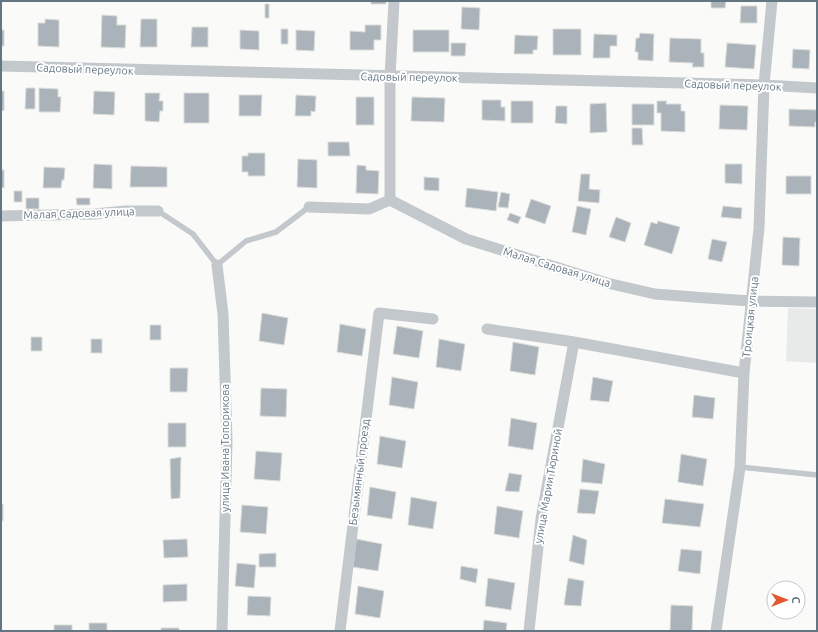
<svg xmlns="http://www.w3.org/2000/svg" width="818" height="632" viewBox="0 0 818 632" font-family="Ubuntu,sans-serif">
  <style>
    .built { fill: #e8e9e9 }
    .building { fill: #aab3b9; stroke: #dcdcda }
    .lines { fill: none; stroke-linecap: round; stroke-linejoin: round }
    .lane { stroke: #c3c8cc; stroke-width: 5.5 }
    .street { stroke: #c3c8cc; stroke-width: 11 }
    .labels { text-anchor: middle; stroke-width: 4; stroke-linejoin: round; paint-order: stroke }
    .street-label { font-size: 11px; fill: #657683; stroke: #fff }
  </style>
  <rect width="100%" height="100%" fill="#fafaf8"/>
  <path class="built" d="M788 308 817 309V363L786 361Z"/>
  <path class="building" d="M371 1H386V4H371Z
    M711 1H726L725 8H711Z
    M265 4H269V18H265Z
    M741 6H757V23H740Z
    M462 7 480 8 479 30 461 29Z
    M102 15 117 16V25H126L125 48 101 47Z
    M45 19 59 20V47L38 46V23H45Z
    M141 19H157V47H140Z
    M365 25H381V40H374V50H350V31L365 32Z
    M192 27H208V47H191Z
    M281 29H288V44H281Z
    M553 29H581V55H553Z
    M1 30H4V46H1Z
    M240 30 259 31V50L240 49Z
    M296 30 315 31 314 51 296 50Z
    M413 30H449V52H413Z
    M640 33 654 34 653 61 638 60V52H635L636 38H639Z
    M594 34 617 35V46H610V58H593Z
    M515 35 538 36 537 50H533V54H514Z
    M670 38 701 39V53H704V67H692L693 63 669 62Z
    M451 43H466L465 56H451Z
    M727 43 756 45 754 69 725 67Z
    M793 49 810 50 809 69 792 68Z
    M26 88H35V109H25Z
    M39 88 58 89V97H61L60 112H39Z
    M1 91H4V111L1 110Z
    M94 91 115 92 114 115 93 114Z
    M145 93H160L159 101H163V111H160L159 122 145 121Z
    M184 93H209V123H184Z
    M239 95H262L261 116H239Z
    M296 95 316 96 315 112 311 111V116H295Z
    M356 97H374V125H356Z
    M412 97 445 98 444 122 411 121Z
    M482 100H501V107H505V121L482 120Z
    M511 101H533V123H511Z
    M657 101H667L666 104H681V111H685V132L661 131V113H657Z
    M606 103 607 132 590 133V104Z
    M632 104H654V125H632Z
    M720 105 748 106 747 130 719 129Z
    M556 106H567V124L555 123Z
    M789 109 817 110V122H815V127L789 126Z
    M632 128H642L643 145H632Z
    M328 142H349L350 156H328Z
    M248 153H265V176H248V172H242V156H248Z
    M298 159 317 160V188L297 187Z
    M94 164 112 165V189L93 188Z
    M725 164H742V184L725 183Z
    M357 165 366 166V170L379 171 378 194 356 193Z
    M131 166 167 167V187H130Z
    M44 167 65 168 64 180H62L61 188H43Z
    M1 170H4V188L1 187Z
    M581 174H590L589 189 600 190 599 203 578 201Z
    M786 176H811V194H786Z
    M424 177 439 178V191L424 190Z
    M467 188 498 192 496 211 465 207Z
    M14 191H22V202H14Z
    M501 192 510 194 508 208 498 207Z
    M26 198H39V209H26Z
    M76 198H90V205H77Z
    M531 199 551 206 545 224 525 217Z
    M577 206 591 209 586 235 572 232Z
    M723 206 742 208 741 219 721 217Z
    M510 213 521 217 518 224 507 220Z
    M616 217 631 223 625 242 609 237Z
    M658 221 680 227 672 254 644 245 651 222 657 224Z
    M783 237 800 238 799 266 782 265Z
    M712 239 727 242 722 262 708 259Z
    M262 313 288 318 284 345 259 341Z
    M340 324 366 329 362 356 337 352Z
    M150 325H161V340H150Z
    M397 326 423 331 419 358 393 354Z
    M31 337H42V351H31Z
    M91 339H102V353H91Z
    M439 339 465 344 461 371 436 367Z
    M513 342 539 347 535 375 510 371Z
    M170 368H188L187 392H170Z
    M392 377 418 382 414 409 389 405Z
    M593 377 613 381 609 402 590 400Z
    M261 388 287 389 286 417 260 416Z
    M694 395 715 398 713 419 692 417Z
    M511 418 537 423 533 450 508 446Z
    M168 423H186V447H168Z
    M380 436 406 441 402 468 377 464Z
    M256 451 282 453 280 481 254 479Z
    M681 454 707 459 703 486 678 482Z
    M181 457 180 498 171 499 170 459Z
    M583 459 605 464 602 484 581 482Z
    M509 473 522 475 519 492 505 491Z
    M370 487 396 492 392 519 367 515Z
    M580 489 599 491 595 514 577 513Z
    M411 497 437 502 433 529 408 525Z
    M665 499 704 504 700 527 662 523Z
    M1 504H3V521H1Z
    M242 505 268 507 266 534 240 532Z
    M497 506 523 511 519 538 494 534Z
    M573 535 587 540 584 565 569 561Z
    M187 539 188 557 164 558 163 540Z
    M356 539 382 544 378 571 353 567Z
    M681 549 702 551 700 574 678 571Z
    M276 553V567H259V554Z
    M237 563 256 565 254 588 235 586Z
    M461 566 478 569 476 583 460 579Z
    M488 578 515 583 511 610 485 606Z
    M568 578 584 581 581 606 564 605Z
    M187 584V601L163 602V585Z
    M358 586 384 591 380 618 355 614Z
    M248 596 271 597 270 616 247 615Z
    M671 605 693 606 692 631H670Z
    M484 620 507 623 506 631H483Z
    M89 623H107V631H89Z
    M54 625H72V631H54Z
    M161 628H179V631H161Z"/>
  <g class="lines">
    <path class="lane" d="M158 211 193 234 217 265 246 241 276 232 309 207
      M740 467 817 475"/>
    <path class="street" d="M1 66 764 85 817 88
      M390 200V77L394 1
      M309 207 369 209 390 200 466 239 607 283 655 294 707 298 751 301 817 302
      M1 216 95 214 125 211H158
      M217 265 223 314 227 441 222 631
      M487 329 574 342 744 373
      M340 631 379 313 433 319
      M529 631 541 519 574 342
      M716 631 740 467 744 373 759 228 764 85 772 1"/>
  </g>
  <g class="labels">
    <g class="street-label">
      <text transform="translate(85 69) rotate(2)" y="4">Садовый переулок</text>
      <text transform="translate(409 77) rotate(1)" y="4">Садовый переулок</text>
      <text transform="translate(733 85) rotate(2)" y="4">Садовый переулок</text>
      <text transform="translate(79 213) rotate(-2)" y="4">Малая Садовая улица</text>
      <text transform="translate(557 267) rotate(17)" y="4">Малая Садовая улица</text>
      <text transform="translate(750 317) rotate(-84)" y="4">Троицкая улица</text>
      <text transform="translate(225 448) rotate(-90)" y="4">улица Ивана Топорикова</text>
      <text transform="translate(359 472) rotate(-83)" y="4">Безымянный проезд</text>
      <text transform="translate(548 486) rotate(-80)" y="4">улица Марии Тюриной</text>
    </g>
  </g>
  <rect width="818" height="632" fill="none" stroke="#657683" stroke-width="4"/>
  <g transform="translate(786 600) rotate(90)"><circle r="19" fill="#ffffff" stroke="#c1c8cd"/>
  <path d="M0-3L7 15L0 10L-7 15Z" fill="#e4572e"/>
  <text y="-6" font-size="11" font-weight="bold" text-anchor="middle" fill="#657683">С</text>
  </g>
</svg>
